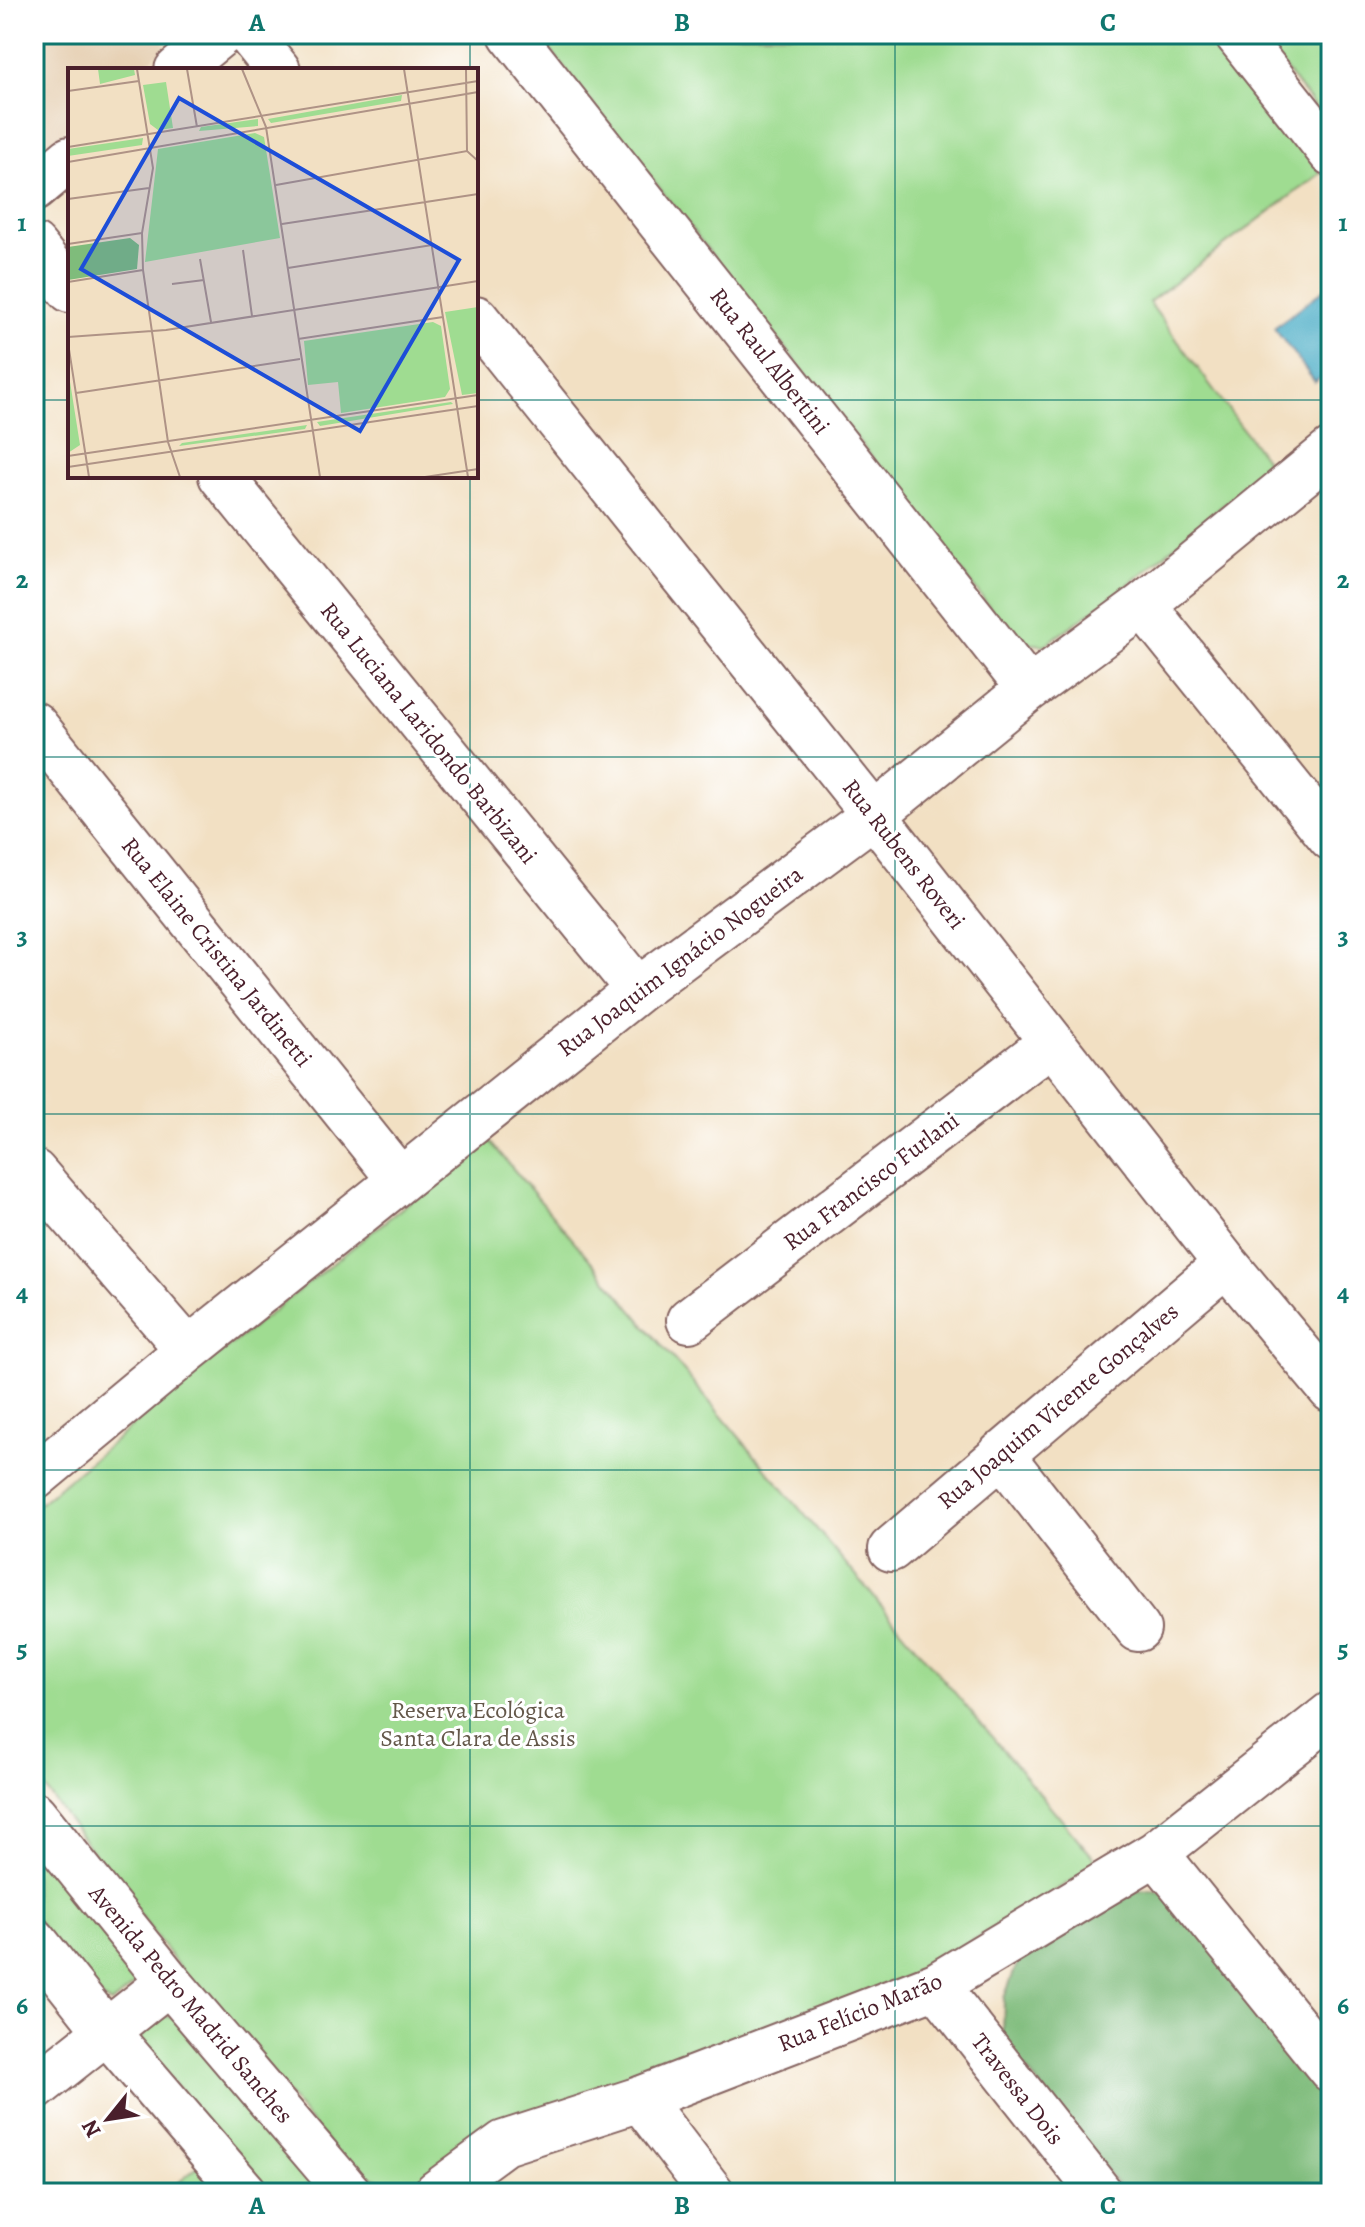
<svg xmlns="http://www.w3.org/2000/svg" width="1365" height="2227" viewBox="0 0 1365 2227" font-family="Alegreya,serif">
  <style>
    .built { fill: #e6d0b4 }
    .green { fill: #9fdc91; stroke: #747e5e; stroke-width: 2 }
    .forest { fill: #7fbc7b; stroke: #646e53; stroke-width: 2 }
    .water { fill: #46abc5; stroke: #486578; stroke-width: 2 }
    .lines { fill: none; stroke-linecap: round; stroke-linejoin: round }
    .minor-casing { stroke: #856360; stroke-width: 48 }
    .minor { stroke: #fff; stroke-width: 44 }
    .grid { fill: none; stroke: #0f766e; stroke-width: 2; stroke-opacity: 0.55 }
    .labels { text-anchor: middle; stroke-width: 6; stroke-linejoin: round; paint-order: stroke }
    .street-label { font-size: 24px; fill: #4a1f2b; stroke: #fff }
    .park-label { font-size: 24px; fill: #64584a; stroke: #fff }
    .inset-road { fill: none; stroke: #af9386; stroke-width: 2 }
    .view { fill: #1d4ed8; fill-opacity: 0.15; stroke: #1d4ed8; stroke-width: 4 }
    .inset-edge { fill: none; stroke: #4a1f2b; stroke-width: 4 }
    .neatline { fill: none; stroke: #0f766e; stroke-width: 3 }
    .grid-label { font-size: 26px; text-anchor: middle; font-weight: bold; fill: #0f766e }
  </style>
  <rect width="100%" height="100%" fill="#fff"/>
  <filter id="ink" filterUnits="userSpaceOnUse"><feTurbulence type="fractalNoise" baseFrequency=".0125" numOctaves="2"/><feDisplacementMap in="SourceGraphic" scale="16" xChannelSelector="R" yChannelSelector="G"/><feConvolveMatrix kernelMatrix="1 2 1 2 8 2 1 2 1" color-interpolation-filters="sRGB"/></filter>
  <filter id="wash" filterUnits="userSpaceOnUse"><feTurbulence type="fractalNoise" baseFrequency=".006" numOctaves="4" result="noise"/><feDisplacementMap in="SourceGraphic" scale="32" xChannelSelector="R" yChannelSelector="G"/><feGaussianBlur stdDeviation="1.8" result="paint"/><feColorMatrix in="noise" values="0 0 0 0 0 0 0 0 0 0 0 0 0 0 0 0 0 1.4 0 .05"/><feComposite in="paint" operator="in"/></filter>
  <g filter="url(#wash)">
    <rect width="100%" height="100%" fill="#f2e0c3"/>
    <path class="built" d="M34 34H169L160 52 138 70H70V126L34 156Z"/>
    <path class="green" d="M538 34H1211L1321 173 1149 302 1270 466 1128 585 1045 645 1018 643Z
      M1258 34H1305L1331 67V128Z
      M488 1139 1099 1864 927 1968 420 2180 382 2181 347 2165 182 1971 34 1774V1508L202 1368Z
      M34 1841 133 1964 139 1981 111 2004 94 1993 34 1917Z
      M167 2016 176 2019 326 2193H264L140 2043C143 2028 152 2017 167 2016Z
      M199 2166 223 2193H166Z"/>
    <path class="forest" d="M1138 1890 1169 1892 1331 2093V2193H1124L1003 2040 1004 1998 1018 1962Z"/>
    <path class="water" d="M1331 284V370L1315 382 1274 328Z"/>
  </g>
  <g filter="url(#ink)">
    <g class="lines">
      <defs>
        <path id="minor" d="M249 34 278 70
          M511 34 1029 689
          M1237 34 1331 153
          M177 70 221 34
          M34 189 70 159
          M34 246 70 290
          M476 318 874 815 1226 1264 1331 1390
          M221 476 638 990
          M1143 605 1331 838
          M34 724 400 1180
          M34 1172 188 1350
          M689 1320 1052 1042
          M1001 1454 1138 1629
          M34 1478 188 1350 638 990 874 815 1029 689 1143 605 1331 451
          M891 1549 1226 1264
          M34 1814 169 1982 349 2193
          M1156 1853 1331 2070
          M34 1940 106 2031 245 2193
          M936 1985 1100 2193
          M34 2089 169 1982
          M640 2099 712 2193
          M436 2193 504 2143 640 2099 936 1985 1156 1853 1331 1714"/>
      </defs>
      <use href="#minor" class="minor-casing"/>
      <use href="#minor" class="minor"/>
    </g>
  </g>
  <path class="grid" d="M470 34V70M895 34V2193M34 400H70M476 400H1331M470 476V2193M34 757H1331M34 1114H1331M34 1470H1331M34 1826H1331"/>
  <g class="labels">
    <g class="street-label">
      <text transform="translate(770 361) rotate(52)" y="8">Rua Raul Albertini</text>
      <text transform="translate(429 733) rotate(51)" y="8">Rua Luciana Laridondo Barbizani</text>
      <text transform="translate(904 854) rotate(52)" y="8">Rua Rubens Roveri</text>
      <text transform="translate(217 952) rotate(51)" y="8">Rua Elaine Cristina Jardinetti</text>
      <text transform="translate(680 961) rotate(-37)" y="8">Rua Joaquim Ignácio Nogueira</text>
      <text transform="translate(871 1181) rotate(-37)" y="8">Rua Francisco Furlani</text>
      <text transform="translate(1058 1406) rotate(-40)" y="8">Rua Joaquim Vicente Gonçalves</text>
      <text transform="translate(191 2004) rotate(50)" y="8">Avenida Pedro Madrid Sanches</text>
      <text transform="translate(860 2012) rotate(-22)" y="8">Rua Felício Marão</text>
      <text transform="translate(1018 2089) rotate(52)" y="8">Travessa Dois</text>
    </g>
    <g class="park-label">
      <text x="478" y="1718">Reserva Ecológica<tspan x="478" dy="28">Santa Clara de Assis</tspan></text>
    </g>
  </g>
  <g transform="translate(68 68)">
    <rect width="410" height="410" fill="#f2e0c3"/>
    <path d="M30 1H66L67 7 32 16ZM98 14 105 60 90 62 82 56 75 17ZM334 27 333 33 203 55 200 51ZM190 51V58L131 63 133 59ZM187 65 196 69 212 170 77 194 90 81ZM75 70 74 77 0 88V81ZM410 239V325L394 327 377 244ZM365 254 373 258 382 321 377 329 273 345 270 314 240 317 236 273ZM0 301 12 377 0 385ZM385 336 252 358 249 354 383 334ZM239 357 237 361 111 378 114 375Z" fill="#9fdc91"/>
    <path d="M62 170 71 177 69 201 0 212V179Z" fill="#7fbc7b"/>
    <path class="inset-road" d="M69 1 85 100 74 165 75 202 100 374 112 409M119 1 129 59M174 1 198 59 252 409M336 1 400 409M398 1 399 83M0 23 71 13M0 79 410 13M0 94 410 24M208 117 399 83 410 93M0 131 81 120M214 156 410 126M0 176 74 165M175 182 184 248M132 191 143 254M220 200 364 177M0 214 75 202M104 216 136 212M0 269 98 262 410 213M230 271 375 249M0 275 21 409M8 325 232 291M0 388 410 327M0 399 410 338M357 409 410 401"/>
    <path class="view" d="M111 30 391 192 292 363 13 201Z"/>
    <rect width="410" height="410" class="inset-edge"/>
  </g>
  <rect width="1365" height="2227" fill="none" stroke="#fff" stroke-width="88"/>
  <g transform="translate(108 2119) rotate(240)" stroke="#ffffff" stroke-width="6" paint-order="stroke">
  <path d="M0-6L14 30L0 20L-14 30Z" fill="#4a1f2b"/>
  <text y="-12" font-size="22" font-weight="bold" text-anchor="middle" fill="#4a1f2b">N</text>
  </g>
  <rect x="44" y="44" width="1277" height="2139" class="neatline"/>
  <g class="grid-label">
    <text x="257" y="31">A</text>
    <text x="682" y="31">B</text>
    <text x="1108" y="31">C</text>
    <text x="22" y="231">1</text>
    <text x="1343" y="231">1</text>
    <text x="22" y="588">2</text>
    <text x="1343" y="588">2</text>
    <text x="22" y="944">3</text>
    <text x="1343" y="944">3</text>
    <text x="22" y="1301">4</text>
    <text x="1343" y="1301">4</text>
    <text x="22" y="1657">5</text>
    <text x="1343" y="1657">5</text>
    <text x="22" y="2014">6</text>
    <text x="1343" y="2014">6</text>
    <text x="257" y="2214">A</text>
    <text x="682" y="2214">B</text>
    <text x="1108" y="2214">C</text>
  </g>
</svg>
